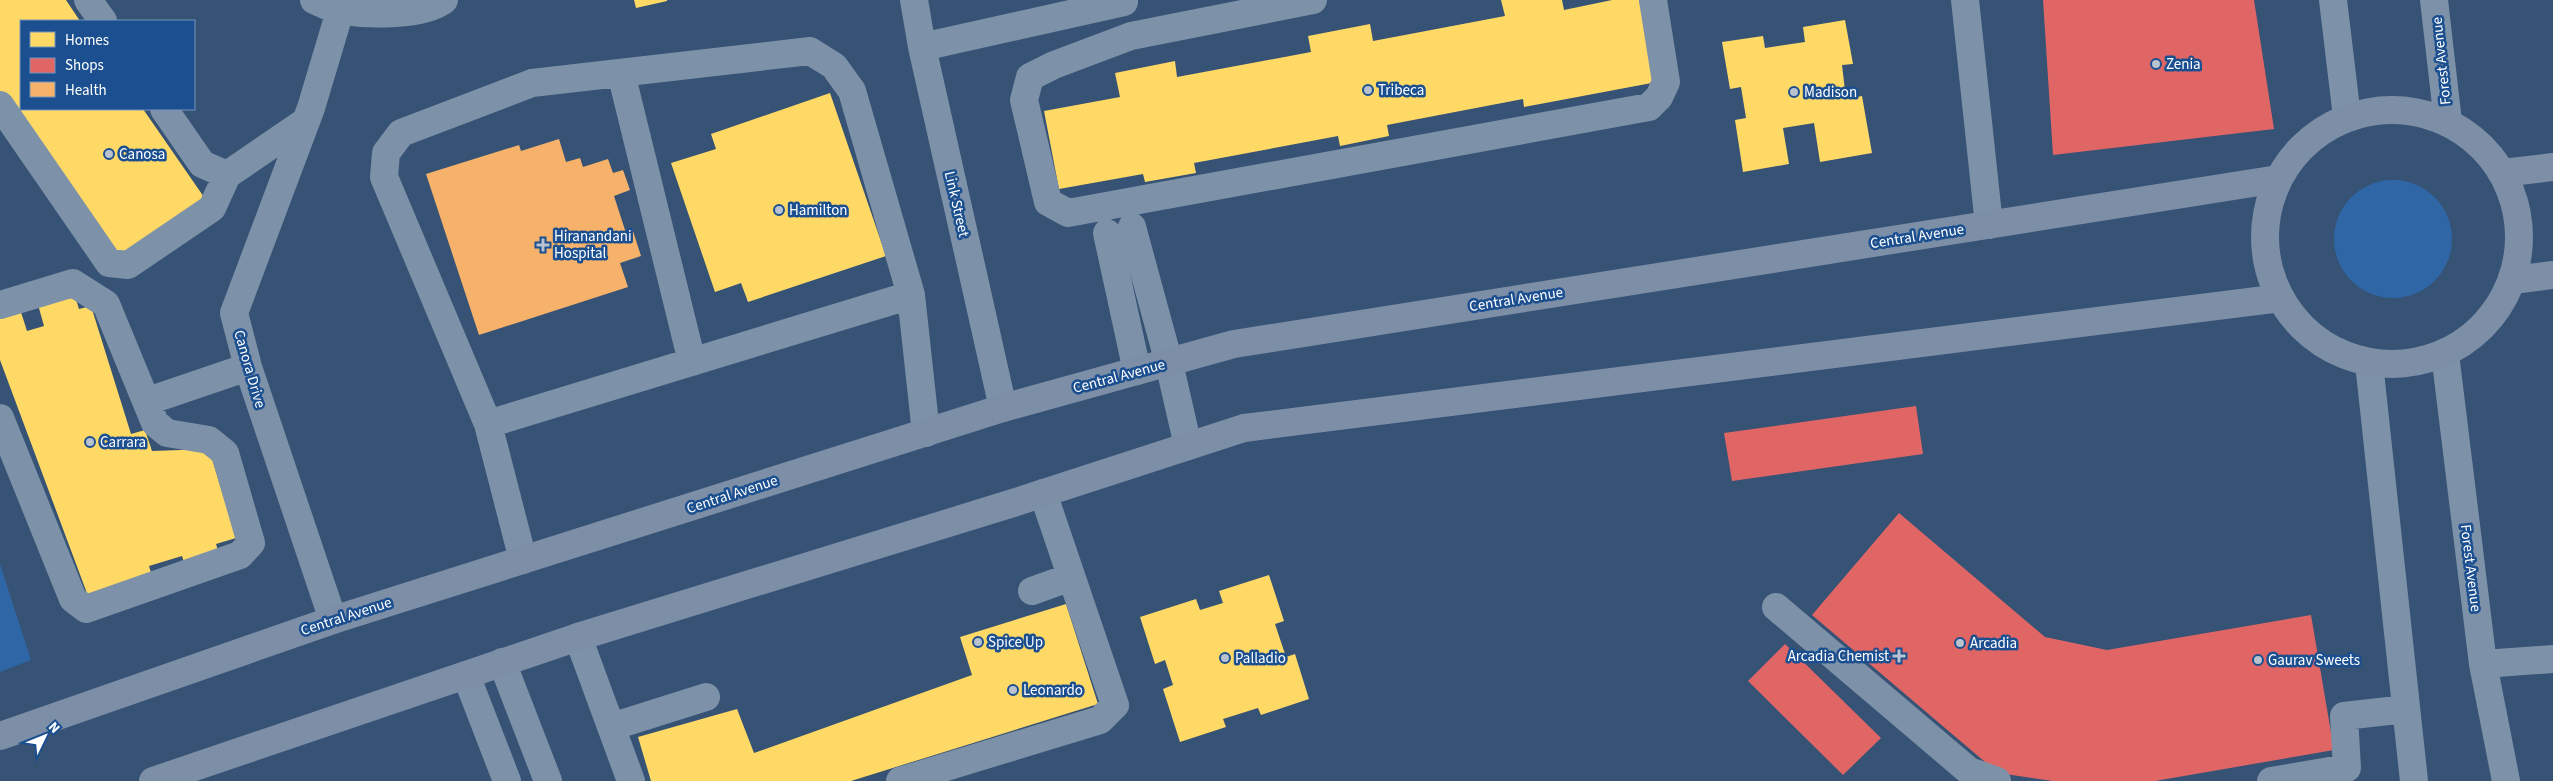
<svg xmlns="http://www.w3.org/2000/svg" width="2553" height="781" viewBox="0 0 2553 781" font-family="'Source Sans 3',sans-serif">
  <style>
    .green { fill: #2f66a5 }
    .homes { fill: #ffd966 }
    .shops { fill: #e06666 }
    .health { fill: #f6b26b }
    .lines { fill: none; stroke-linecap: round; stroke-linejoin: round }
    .minor { stroke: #7d92a8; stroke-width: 28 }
    .major { stroke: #7d8ea7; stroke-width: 28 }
    .poi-dot { fill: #b9c2ce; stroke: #1b4f8f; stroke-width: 2 }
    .labels { text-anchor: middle; stroke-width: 5; stroke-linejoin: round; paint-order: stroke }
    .street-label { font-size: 15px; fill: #fff; stroke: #1b4f8f }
    .poi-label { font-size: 15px; fill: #fff; stroke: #1b4f8f; text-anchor: start }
  </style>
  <rect width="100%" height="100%" fill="#365274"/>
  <path class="green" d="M2334 239a59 59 0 1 1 118 0a59 59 0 1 1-118 0Z
    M0 564 31 660 0 672Z"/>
  <path class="homes" d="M0 0H66L80 21H21V109H143L206 200 117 260 0 92Z
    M634 0H667V1L636 8Z
    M1501 0H1562L1564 10 1612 0H1639L1657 82 1524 107 1523 99 1387 125 1389 136 1340 146 1338 136 1194 163 1196 173 1145 182 1143 174 1059 189 1044 111 1120 97 1115 73 1175 61 1177 77 1311 52 1308 36 1370 24 1373 41 1505 16Z
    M1845 20 1853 64 1842 65 1846 99 1862 96 1872 153 1820 162 1814 123 1783 128 1789 164 1743 172 1735 120 1746 118 1741 87 1730 89 1722 42 1763 36 1765 48 1805 42 1803 27Z
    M830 93 886 256 748 302 741 283 715 292 671 163 716 149 711 134Z
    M73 290 79 309 91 306 131 434 145 430 152 451 209 449 236 538 216 544 220 557 186 568 182 556 149 566 152 576 88 596 0 360V315L20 309 27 331 44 326 37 301Z
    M1269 575 1284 621 1275 624 1286 657 1295 654 1309 699 1261 715 1258 708 1223 719 1226 727 1180 742 1163 689 1173 685 1165 660 1155 664 1140 617 1196 599 1200 610 1223 603 1219 591Z
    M1066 604 1098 704 851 781H651L638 737 737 709 754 753 972 675 960 637Z"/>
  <path class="shops" d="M2043 0H2254L2274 129 2053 155Z
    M1916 406 1923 454 1732 481 1724 433Z
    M1899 513 2045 637 2107 650 2311 615 2334 750 2155 781H2053L1998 773 1812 615Z
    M1785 644 1881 738 1843 775 1748 681Z"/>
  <path class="health" d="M559 139 566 162 580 158 583 167 608 159 613 173 623 170 630 190 614 196 626 233 633 231 641 256 620 263 628 287 479 335 426 174 519 145 521 151Z"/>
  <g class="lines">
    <path class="minor" d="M88 0 103 21
      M314 0C323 4 333 10 342 11 369 15 423 16 444 0
      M914 0 922 47 1003 408
      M1313 0 1131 36 1054 65 1030 77 1024 100 1048 202 1068 213 1649 107 1659 97 1666 82 1653 0
      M1965 0 1989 225
      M2333 0 2347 117
      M2434 0 2448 122
      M922 47 1124 2
      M621 73 692 362
      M0 105 109 263 128 265 212 208 227 175
      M164 109 202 164 227 175 306 121
      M1132 227 1169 363 1188 446
      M1107 233 1137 371
      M0 305 73 283 106 304 155 423 167 433 209 440 225 453 251 543 240 555 86 609 73 599 0 418
      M2445 354 2483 664 2506 781
      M2369 363 2414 781
      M148 401 248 367
      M488 424 911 295
      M523 560 488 424 384 177 386 153 401 133 532 83 810 51 834 66 852 91 911 295 926 433
      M1032 591 1071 577
      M1776 607 1969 771 1997 781
      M333 620 248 367 234 313 311 108 340 11
      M578 637 631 781
      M502 662 548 781
      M2483 664 2553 659
      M466 675 507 781
      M611 727 706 697
      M900 781 1100 720 1115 705 1043 493
      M2271 781 2347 768 2344 716 2406 709"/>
    <path class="major" d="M2265 237a127 127 0 1 1 254 0a127 127 0 1 1-254 0Z
      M2502 173 2553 167
      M2513 280 2553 275
      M0 736 333 620 1003 408 1234 344 2278 179
      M153 781 578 637 1013 503 1244 428 2281 298"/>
  </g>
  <g class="poi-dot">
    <circle cx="2156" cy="64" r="5"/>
    <circle cx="1368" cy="90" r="5"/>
    <circle cx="1794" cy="92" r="5"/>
    <circle cx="109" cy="154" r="5"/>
    <circle cx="779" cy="210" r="5"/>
    <path d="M540.5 237.5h5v5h5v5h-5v5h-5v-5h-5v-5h5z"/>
    <circle cx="90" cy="442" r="5"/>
    <circle cx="978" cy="642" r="5"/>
    <circle cx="1960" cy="643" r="5"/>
    <path d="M1896.5 648.5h5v5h5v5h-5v5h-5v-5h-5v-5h5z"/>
    <circle cx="1225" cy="658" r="5"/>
    <circle cx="2258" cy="660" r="5"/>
    <circle cx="1013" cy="690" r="5"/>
  </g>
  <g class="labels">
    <g class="street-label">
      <text transform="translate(2441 61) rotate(-96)" y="5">Forest Avenue</text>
      <text transform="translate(957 204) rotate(77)" y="5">Link Street</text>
      <text transform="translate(1917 236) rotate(-9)" y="5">Central Avenue</text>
      <text transform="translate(1516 299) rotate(-9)" y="5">Central Avenue</text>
      <text transform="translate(250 369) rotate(74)" y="5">Canora Drive</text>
      <text transform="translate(1119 376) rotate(-15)" y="5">Central Avenue</text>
      <text transform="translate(732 494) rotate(-18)" y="5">Central Avenue</text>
      <text transform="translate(2471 568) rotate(83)" y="5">Forest Avenue</text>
      <text transform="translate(346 616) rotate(-18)" y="5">Central Avenue</text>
    </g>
    <g class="poi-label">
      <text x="2166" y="69">Zenia</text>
      <text x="1378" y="95">Tribeca</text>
      <text x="1804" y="97">Madison</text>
      <text x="119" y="159">Canosa</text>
      <text x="789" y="215">Hamilton</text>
      <text x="554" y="241">Hiranandani<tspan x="554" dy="17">Hospital</tspan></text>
      <text x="100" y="447">Carrara</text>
      <text x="988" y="647">Spice Up</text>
      <text x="1970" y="648">Arcadia</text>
      <text x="1889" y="661" text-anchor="end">Arcadia Chemist</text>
      <text x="1235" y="663">Palladio</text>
      <text x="2268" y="665">Gaurav Sweets</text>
      <text x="1023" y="695">Leonardo</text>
    </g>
  </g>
  <rect x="20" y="20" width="175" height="90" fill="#1b4f8f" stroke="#7695bc"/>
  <rect x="30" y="32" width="25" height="15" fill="#ffd966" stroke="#7695bc"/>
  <text x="65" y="45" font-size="15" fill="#ffffff">Homes</text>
  <rect x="30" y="58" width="25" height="15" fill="#e06666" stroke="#7695bc"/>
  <text x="65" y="70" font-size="15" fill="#ffffff">Shops</text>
  <rect x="30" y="82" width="25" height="15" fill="#f6b26b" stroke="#7695bc"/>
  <text x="65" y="95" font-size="15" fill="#ffffff">Health</text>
  <g transform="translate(45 736) rotate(47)" stroke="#1b4f8f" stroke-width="4" paint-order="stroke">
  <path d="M0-4L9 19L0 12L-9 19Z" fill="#ffffff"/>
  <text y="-8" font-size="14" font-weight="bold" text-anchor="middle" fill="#ffffff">N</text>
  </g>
</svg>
